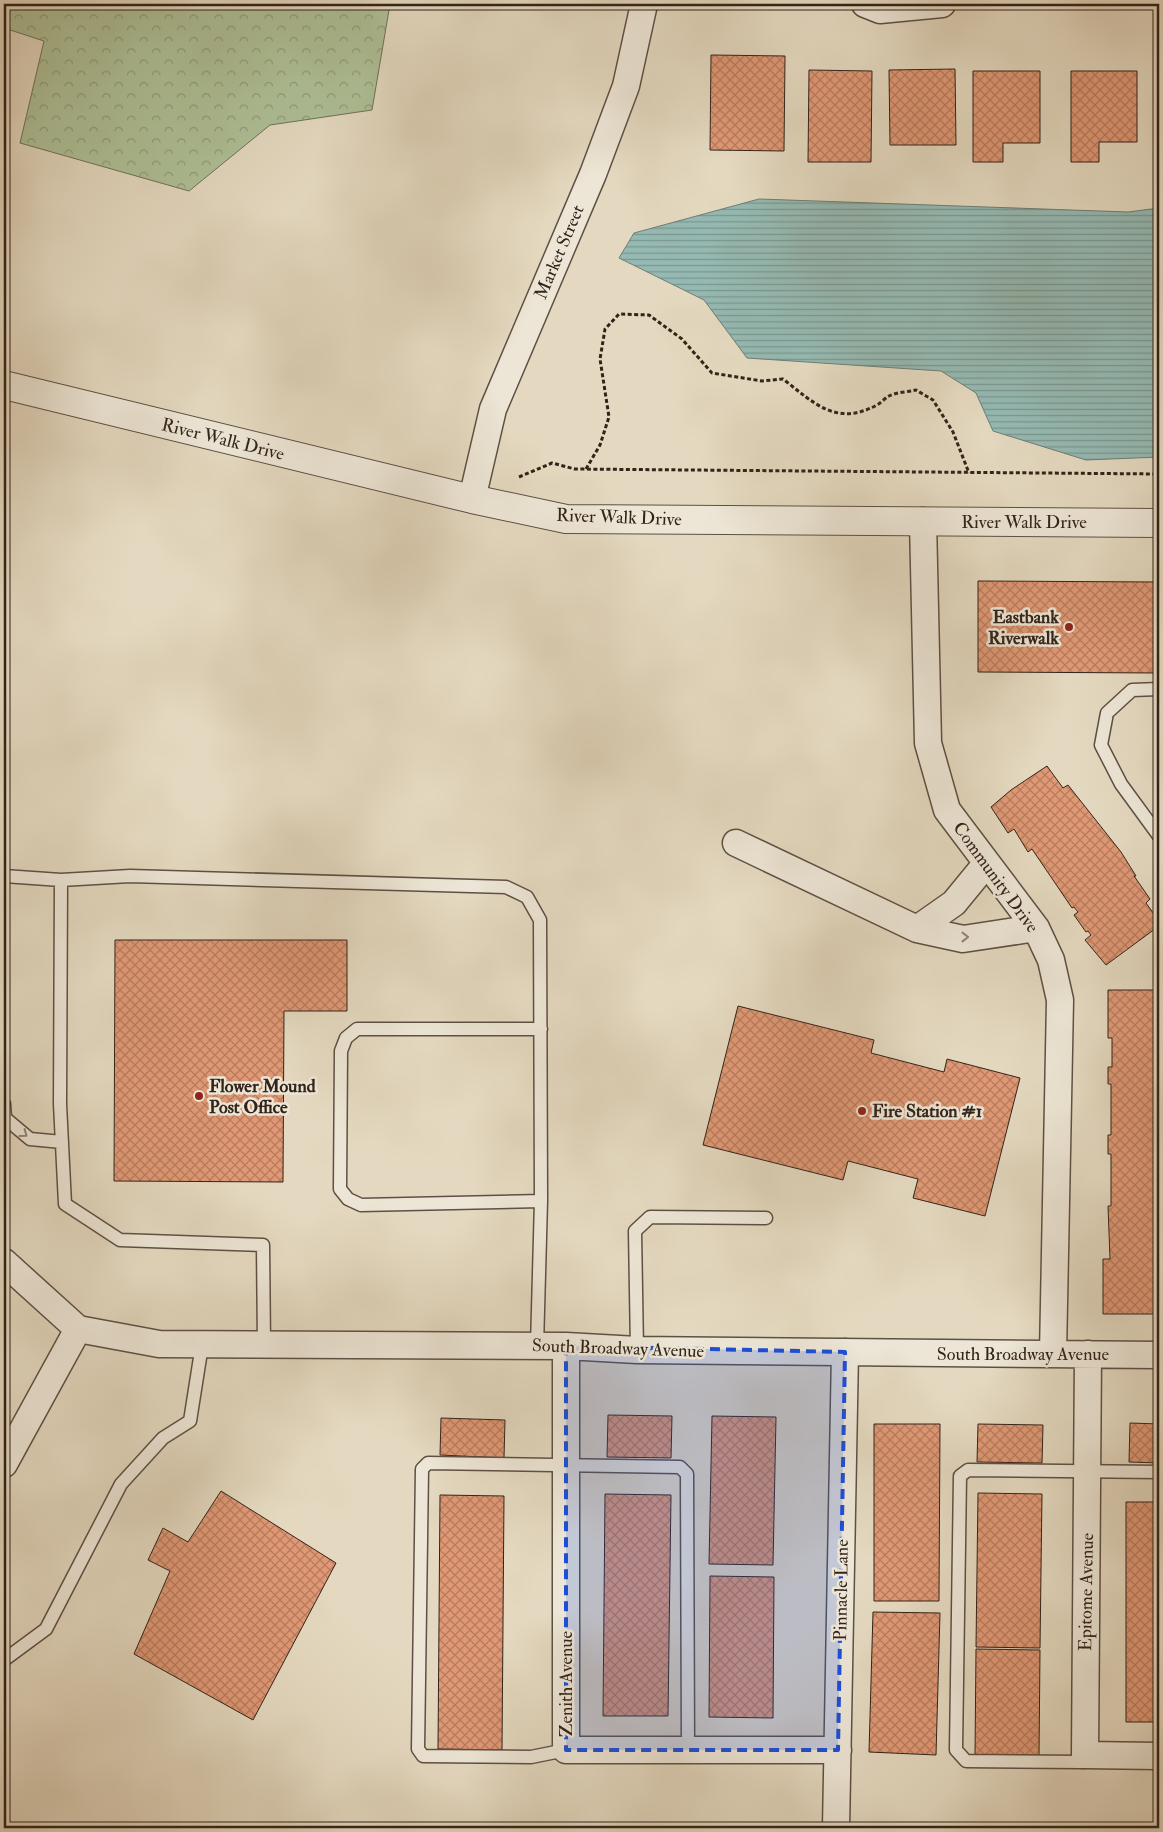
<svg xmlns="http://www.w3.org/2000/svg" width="1163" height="1832" viewBox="0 0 1163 1832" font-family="'IM FELL Double Pica',serif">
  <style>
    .forest { fill: url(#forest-crowns); stroke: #707258 }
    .water { fill: url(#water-rules); stroke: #6d7e76 }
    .building { fill: url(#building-cross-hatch); stroke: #32231a }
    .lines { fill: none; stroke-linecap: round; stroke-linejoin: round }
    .service-casing { stroke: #5e5044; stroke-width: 15 }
    .minor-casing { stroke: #5e5044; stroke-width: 29 }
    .tertiary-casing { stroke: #5e5044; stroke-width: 30 }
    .path { stroke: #32231a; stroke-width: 3; stroke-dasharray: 4 2.5; stroke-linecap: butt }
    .service { stroke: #ede6d6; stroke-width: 12 }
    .minor { stroke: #ede6d6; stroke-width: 26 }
    .tertiary { stroke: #ede6d6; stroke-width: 28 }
    .oneway { stroke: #908478 }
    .marked { fill: #1d4ed8; fill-opacity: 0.2; stroke: #1d4ed8; stroke-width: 4; stroke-dasharray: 10 6; stroke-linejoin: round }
    .poi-dot { fill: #8f2418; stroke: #ede6d6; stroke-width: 2 }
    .labels { text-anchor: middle; stroke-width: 5; stroke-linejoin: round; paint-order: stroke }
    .street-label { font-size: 18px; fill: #32231a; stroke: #ede6d6 }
    .poi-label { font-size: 18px; font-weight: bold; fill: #32231a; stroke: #ede6d6; text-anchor: start }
  </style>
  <defs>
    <pattern id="forest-crowns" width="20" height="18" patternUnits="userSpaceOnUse" patternTransform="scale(1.25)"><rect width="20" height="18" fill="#aec097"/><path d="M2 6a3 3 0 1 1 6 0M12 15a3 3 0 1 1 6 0" fill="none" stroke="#8e9c7a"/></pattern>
    <pattern id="water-rules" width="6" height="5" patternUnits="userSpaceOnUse" patternTransform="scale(1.25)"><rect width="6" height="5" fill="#95bab3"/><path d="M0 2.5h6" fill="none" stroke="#7a9791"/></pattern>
    <pattern id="building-cross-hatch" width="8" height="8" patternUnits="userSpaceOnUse" patternTransform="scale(1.25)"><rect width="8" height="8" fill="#e19975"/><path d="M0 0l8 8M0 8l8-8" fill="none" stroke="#b77c5f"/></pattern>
  </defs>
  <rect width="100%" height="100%" fill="#e4d9c0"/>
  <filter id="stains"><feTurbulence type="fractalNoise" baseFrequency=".004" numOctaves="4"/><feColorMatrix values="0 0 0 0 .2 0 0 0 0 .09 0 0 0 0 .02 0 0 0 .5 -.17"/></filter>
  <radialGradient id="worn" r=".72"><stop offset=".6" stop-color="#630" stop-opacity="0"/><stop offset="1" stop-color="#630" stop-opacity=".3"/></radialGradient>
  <path class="forest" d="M4 4H390L372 110 270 125 189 191 20 143 44 41 4 28Z"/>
  <path class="water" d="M759 199 1128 212 1159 208V457L1086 460 993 431 976 393 941 371 747 358 704 300 619 258 634 233Z"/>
  <path class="building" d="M711 55 785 56 784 151 710 150Z
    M1159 66V159L1155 67Z
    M955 69 956 145H890L889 70Z
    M809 70 872 71 871 162H808Z
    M973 71H1040V143H1003V162H973Z
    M1071 71H1137V142H1099V162H1071Z
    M978 581 1159 582V673L978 672Z
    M1047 766 1063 788 1068 785 1121 852 1136 876H1134L1150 899 1146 903 1159 921V926L1106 965 1085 940 1091 935 1088 931 1086 932 1074 915 1078 912 1074 907 1072 908 1032 849 1028 852 1014 829 1008 833 991 807 1011 790Z
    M115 940H347V1011H284L283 1182 114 1181Z
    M1108 990H1159V1313L1157 1314H1103V1259H1110L1108 1206H1111V1154H1108V1135H1111V1084H1108V1067H1112V1038H1108Z
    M738 1006 874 1040 871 1053 944 1072 947 1059 1020 1078 985 1216 913 1198 918 1179 848 1161 843 1180 703 1145Z
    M608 1415 672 1416 671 1458 607 1457Z
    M712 1416 776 1417 773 1565 709 1564Z
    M441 1418 505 1420 504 1458 440 1455Z
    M1130 1423 1159 1424V1463L1129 1462Z
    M874 1424H940L939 1601H874Z
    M978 1424 1043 1425 1042 1463 977 1462Z
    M221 1491 336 1563 253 1720 134 1654 170 1571 148 1560 163 1528 188 1542Z
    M978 1493 1042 1494 1040 1648 976 1647Z
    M605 1494 671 1495 668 1716H603Z
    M440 1495 504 1496 502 1750 438 1749Z
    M1126 1502H1159V1722H1126Z
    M710 1576 774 1577 773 1718 709 1717Z
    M873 1612 940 1613 936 1755 869 1752Z
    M976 1649 1040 1650 1039 1757 975 1755Z"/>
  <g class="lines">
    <defs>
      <path id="service" d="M1159 689 1132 690 1107 713 1101 745 1121 784 1159 836
        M4 876 61 880 60 1104 65 1204 120 1240 263 1245 264 1345
        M61 880 130 876 506 887 527 897 540 920 541 1201 537 1346
        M4 1104 5 1118 30 1139 62 1142
        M541 1201 361 1205 348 1199 340 1189 341 1051 346 1038 357 1029H541
        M637 1350 635 1231 650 1217 766 1218
        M4 1660 46 1629 121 1484 163 1438 190 1421 202 1345
        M566 1750 531 1757 423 1756 418 1749 422 1469 428 1463 680 1467 687 1474 688 1750
        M1085 1755 1083 1762 966 1761 956 1750 960 1476 968 1470 1159 1472"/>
      <path id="minor" d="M865 4 880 10 942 4
        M472 499 493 409 593 174 626 86 644 4
        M923 521 928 743 947 810 1036 928 1051 960 1060 1000 1053 1354
        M736 843 917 929 963 939 1036 928
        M917 929 954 903 986 864
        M4 1262 78 1329
        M78 1329 159 1344 566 1346 637 1350 1159 1355
        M566 1346V1750H838
        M1088 1354 1085 1755 1159 1756
        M4 1464 78 1329
        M836 1828 845 1352"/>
      <path id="tertiary" d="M4 385 472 499 566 519 1159 523"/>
    </defs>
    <use href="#service" class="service-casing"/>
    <use href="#minor" class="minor-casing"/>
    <use href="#tertiary" class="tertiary-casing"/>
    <path class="path" d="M586 469 600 445 609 417 600 359 605 329 619 314 649 315 682 339 712 373 762 381 783 379C814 403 836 427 877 405 881 403 885 398 889 396 897 392 908 392 916 390L933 400 953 432 969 473
      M519 477 552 463 575 469 1159 474"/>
    <use href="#service" class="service"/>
    <use href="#minor" class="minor"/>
    <use href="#tertiary" class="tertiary"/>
  </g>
  <defs><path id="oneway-chevron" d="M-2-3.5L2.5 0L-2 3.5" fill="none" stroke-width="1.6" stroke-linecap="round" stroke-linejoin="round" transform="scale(1.25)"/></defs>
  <g class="oneway">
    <use href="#oneway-chevron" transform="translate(965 937)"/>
    <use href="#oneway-chevron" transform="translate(24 1134) rotate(36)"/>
  </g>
  <path class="marked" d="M566 1346 845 1352 838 1750H566Z"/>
  <g class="poi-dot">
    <circle cx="1069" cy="627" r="5"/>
    <circle cx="199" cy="1096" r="5"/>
    <circle cx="862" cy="1111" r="5"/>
  </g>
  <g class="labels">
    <g class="street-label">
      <text transform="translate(559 252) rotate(-67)" y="6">Market Street</text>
      <text transform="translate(223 439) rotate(14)" y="6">River Walk Drive</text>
      <text transform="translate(619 517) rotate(2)" y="6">River Walk Drive</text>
      <text x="1024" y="528">River Walk Drive</text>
      <text transform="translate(996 877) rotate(54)" y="6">Community Drive</text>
      <text transform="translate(618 1348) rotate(2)" y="6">South Broadway Avenue</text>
      <text x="1023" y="1360">South Broadway Avenue</text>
      <text transform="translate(841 1590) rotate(-89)" y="6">Pinnacle Lane</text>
      <text transform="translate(1086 1592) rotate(-89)" y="6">Epitome Avenue</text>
      <text transform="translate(566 1684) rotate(-90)" y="6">Zenith Avenue</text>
    </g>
    <g class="poi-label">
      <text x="1059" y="623" text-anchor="end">Eastbank<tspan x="1059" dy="21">Riverwalk</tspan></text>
      <text x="209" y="1092">Flower Mound<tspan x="209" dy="21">Post Office</tspan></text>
      <text x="872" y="1117">Fire Station #1</text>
    </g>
  </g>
  <rect width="1163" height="1832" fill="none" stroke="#e4d9c0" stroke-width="20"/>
  <rect x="5" y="5" width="1153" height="1822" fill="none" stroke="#32231a" stroke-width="2.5"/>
  <rect x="10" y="10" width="1143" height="1812" fill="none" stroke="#32231a"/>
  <rect width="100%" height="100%" filter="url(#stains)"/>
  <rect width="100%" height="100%" fill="url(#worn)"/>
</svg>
